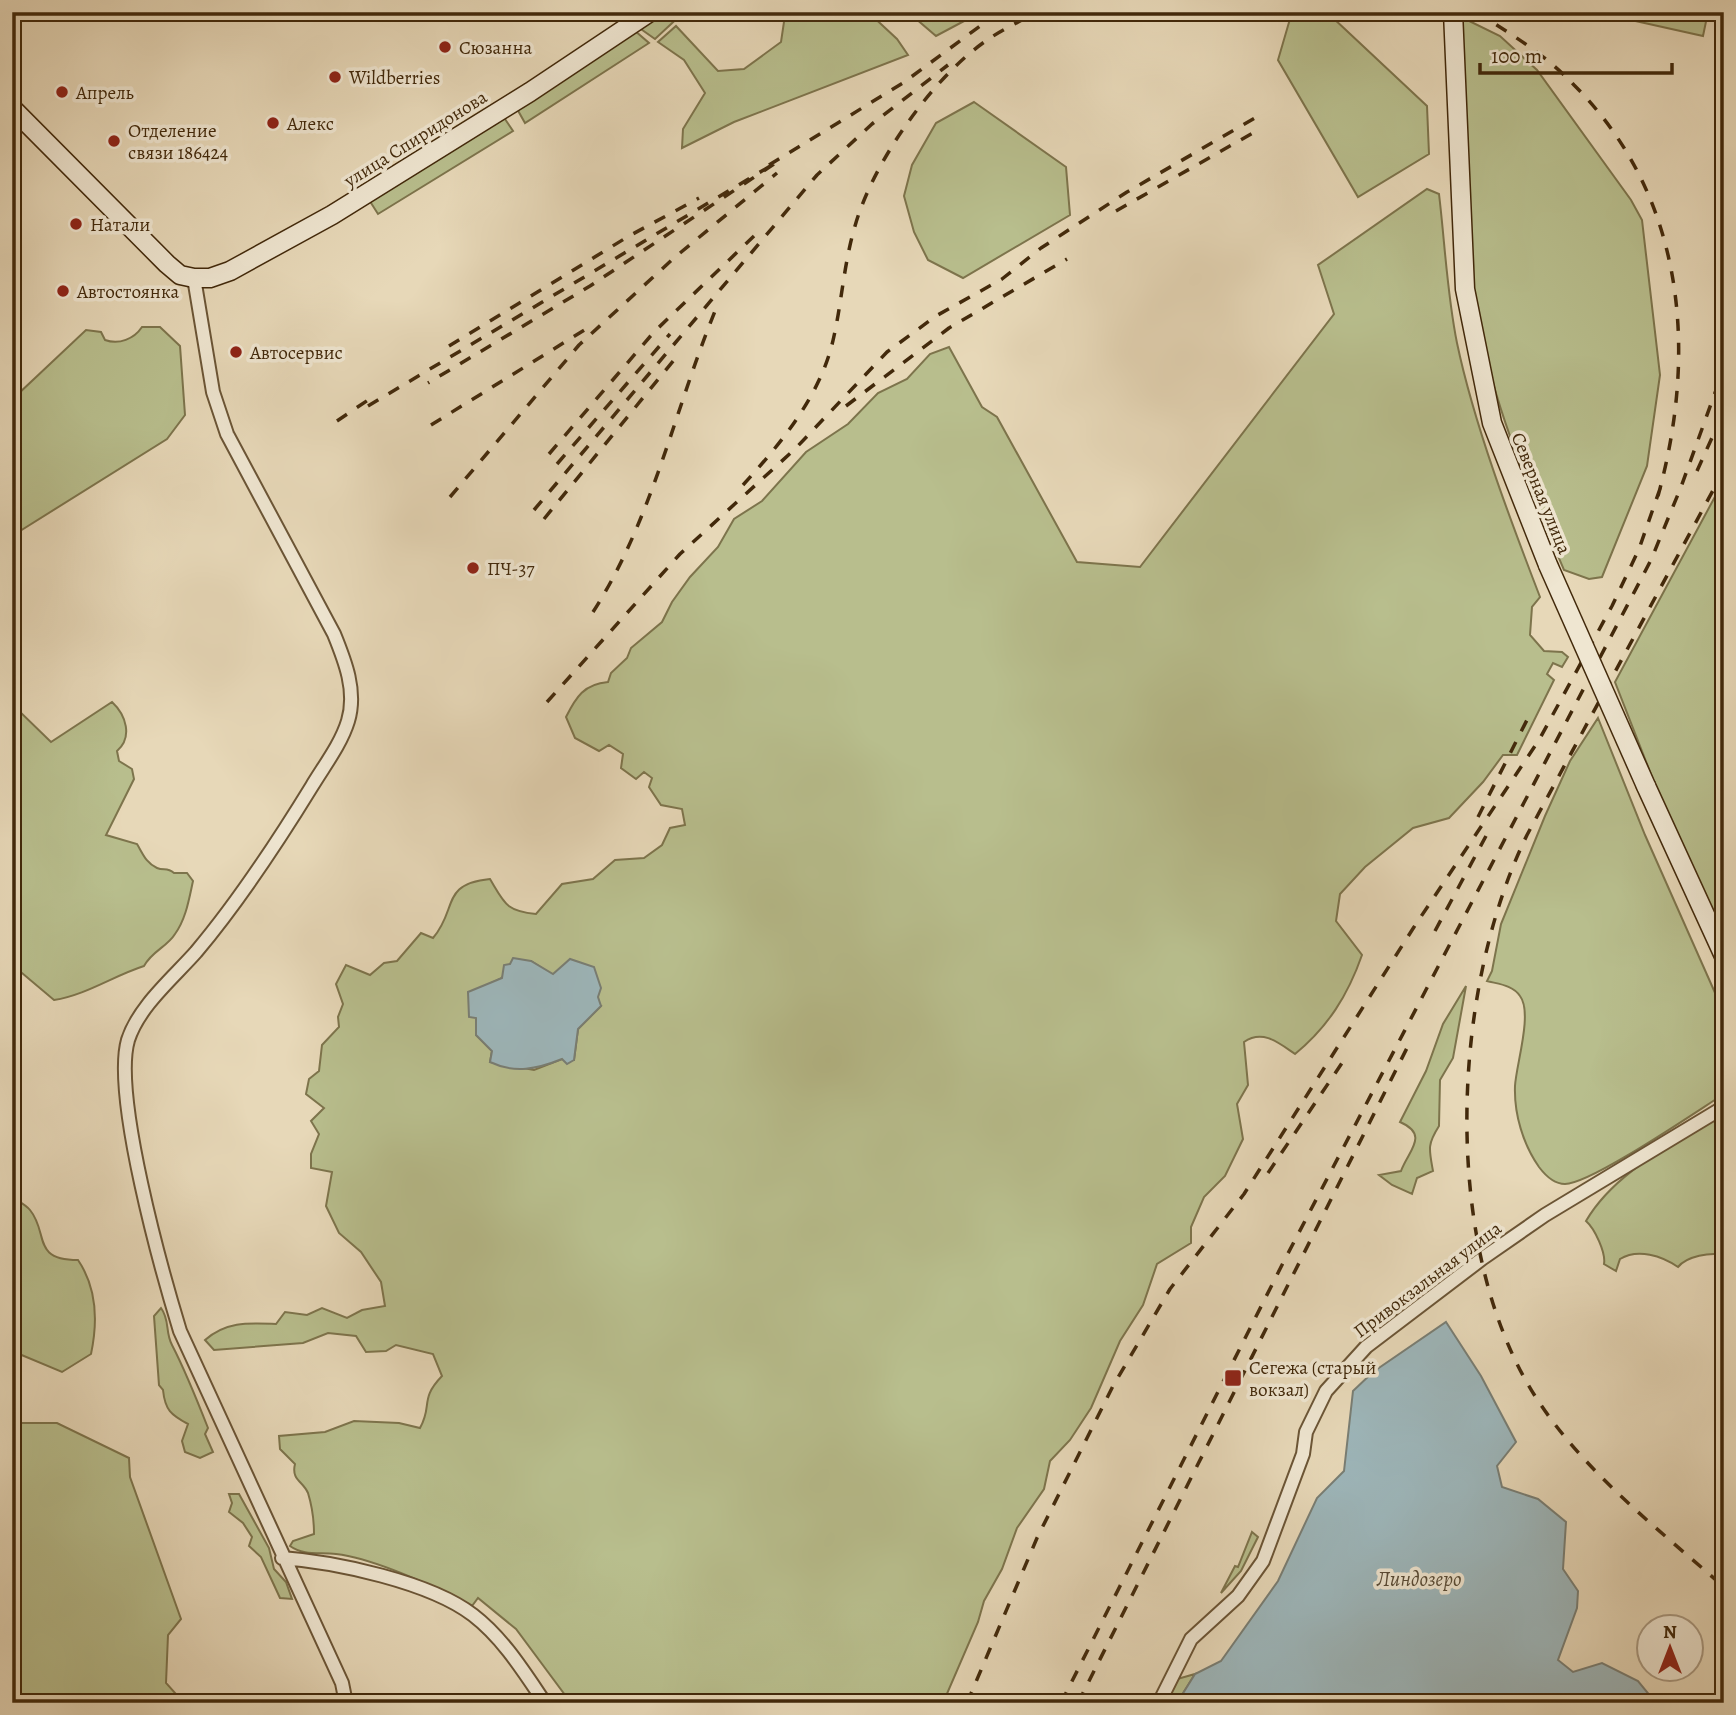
<svg xmlns="http://www.w3.org/2000/svg" width="1736" height="1715" viewBox="0 0 1736 1715" font-family="Alegreya,serif">
  <style>
    .green { fill: #b8be8d; stroke: #7d744c; stroke-width: 2; fill-rule: evenodd }
    .water { fill: #9db6ba; stroke: #797e74; stroke-width: 2 }
    .lines { fill: none; stroke-linecap: round; stroke-linejoin: round }
    .street-casing { stroke: #6b5536; stroke-width: 16 }
    .secondary-casing { stroke: #42290b; stroke-width: 21 }
    .street { stroke: #efe6d1; stroke-width: 12 }
    .secondary { stroke: #efe6d1; stroke-width: 18 }
    .rail { stroke: #42290b; stroke-width: 3.5; stroke-dasharray: 12 12; stroke-linecap: butt }
    .secondary-bridge-casing { stroke: #42290b; stroke-width: 21; stroke-linecap: butt }
    .secondary-bridge { stroke: #efe6d1; stroke-width: 18 }
    .poi-dot { fill: #8f2418; stroke: #efe6d1; stroke-width: 2.5 }
    .labels { text-anchor: middle; stroke-width: 7; stroke-linejoin: round; paint-order: stroke }
    .poi-label { font-size: 19px; fill: #42290b; stroke: #efe6d1; text-anchor: start }
    .street-label { font-size: 19px; fill: #42290b; stroke: #efe6d1 }
    .water-label { font-size: 21px; font-style: italic; fill: #594c37; stroke: #efe6d1 }
  </style>
  <rect width="100%" height="100%" fill="#e7d8b8"/>
  <filter id="stains"><feTurbulence type="fractalNoise" baseFrequency=".00286" numOctaves="4"/><feColorMatrix values="0 0 0 0 .2 0 0 0 0 .09 0 0 0 0 .02 0 0 0 .5 -.17"/></filter>
  <radialGradient id="worn" r=".72"><stop offset=".6" stop-color="#630" stop-opacity="0"/><stop offset="1" stop-color="#630" stop-opacity=".3"/></radialGradient>
  <path class="green" d="M657 12H684L655 39 638 27Z
    M777 12H868L897 39 908 55 734 122 682 148 683 129 705 93 684 60 658 42 676 26 718 71 744 69 781 42 784 22Z
    M908 12H981L936 36Z
    M1292 12 1332 17 1427 106 1429 154 1358 197 1278 60Z
    M1595 12H1708L1703 36Z
    M1457 15 1500 36 1537 70 1631 200 1642 220 1660 375 1647 466 1602 577 1589 579 1564 570C1532 495 1499 419 1482 339 1460 237 1463 120 1457 15Z
    M634 30 649 43 525 123 516 107Z
    M974 102 1066 167 1070 215 963 278 928 260 914 232 904 196 912 165 936 123Z
    M501 113 513 131 378 214 366 195Z
    M1427 189 1439 194C1445 244 1447 294 1457 343 1474 424 1510 519 1540 597L1532 607 1530 635 1544 651 1562 652 1568 657 1562 667 1553 663 1547 674 1554 680 1517 755H1503L1483 782 1449 818 1413 828 1365 867 1340 894 1336 921 1362 955C1348 995 1328 1027 1295 1054 1279 1043 1263 1029 1244 1042L1248 1085 1237 1104 1243 1139 1225 1176 1204 1197 1191 1227V1243L1157 1264 1143 1305 1120 1341 1091 1408 1070 1440 1050 1461 1044 1489 1017 1528 1002 1569 984 1601 978 1622 943 1703H571L516 1629 478 1598 472 1606C435 1587 377 1559 336 1554 319 1552 304 1556 290 1546L293 1541 314 1534C314 1521 312 1506 308 1493 303 1481 291 1480 295 1464L280 1449 279 1436 325 1432 354 1421 399 1423 420 1428C433 1405 419 1400 442 1376L433 1354 396 1345 386 1351 366 1352 356 1336 328 1333 303 1343 214 1350 205 1340C227 1321 249 1323 276 1324L285 1312 307 1315 322 1308 347 1318 362 1310 385 1306 381 1282 361 1252 339 1233 326 1206 332 1172 311 1168V1154L319 1134 311 1121 324 1108 306 1094 309 1079 319 1071 322 1045 339 1027 338 1017 343 1004 336 984 346 965 370 975 384 963 397 961 421 933 433 938C458 909 440 884 490 879 505 904 506 911 536 914L562 884 593 879 615 860 644 858 662 845 670 828 685 825 682 809 661 805 649 787 652 778 644 772 636 779 621 768 623 754 609 745 599 751 575 738 566 717C576 697 584 684 608 682L611 673 627 658 631 648 662 622 672 602 690 577 718 547 734 519 762 501 806 452 848 424 878 393 907 379 930 354 949 347 982 407 997 417 1077 562 1140 567 1334 314 1318 265ZM531 961 601 1006 578 1029 574 1060 562 1059 534 1070 490 1062 492 1051 476 1035 481 988 502 978 510 964Z
    M142 327H160L180 346 185 415 167 439 12 536V402L16 396 86 330 101 332 105 340C119 345 134 339 142 327Z
    M1724 480V942L1653 788 1654 782 1615 682Z
    M112 702C126 715 133 737 117 751L119 761 132 769 134 779 106 835 137 844C143 854 146 863 157 868 164 871 167 867 174 873H187L193 881C189 899 186 919 175 934 167 947 152 951 144 966 113 976 86 995 54 1000L22 973 12 974V704L51 742Z
    M1598 718 1645 835 1724 1013V1094C1697 1111 1591 1184 1565 1184 1554 1184 1545 1175 1539 1167 1523 1144 1514 1114 1515 1086 1516 1065 1533 1013 1520 996 1513 985 1498 984 1487 981L1492 971 1501 924 1545 816 1570 761Z
    M1466 986 1453 1058 1440 1080 1439 1126C1427 1145 1429 1149 1433 1171L1417 1178 1412 1194 1392 1185 1379 1175 1401 1171C1408 1151 1430 1135 1400 1122L1426 1071 1443 1024Z
    M1724 1111V1255C1710 1252 1687 1256 1678 1267 1662 1256 1638 1248 1620 1259L1616 1271 1604 1264C1606 1253 1595 1229 1586 1221 1615 1171 1677 1142 1724 1111Z
    M12 1197C18 1201 26 1205 30 1210 49 1233 31 1260 78 1260 97 1288 98 1321 91 1354L62 1372 12 1351Z
    M161 1308C170 1320 165 1332 172 1345 186 1372 197 1400 208 1428L205 1434 213 1452 200 1458 185 1452 182 1441 188 1424C171 1415 165 1410 163 1390L159 1385 154 1316Z
    M12 1417 21 1423H57L129 1458 130 1477 181 1619 168 1635 166 1683 176 1694 175 1703H12Z
    M229 1494H239L269 1548 274 1569 286 1582 292 1599 280 1598 261 1557 249 1546 252 1537 243 1523 229 1512 232 1503Z
    M1252 1532 1258 1537 1241 1571 1221 1593 1235 1566 1238 1567Z
    M1195 1674 1177 1703H1161L1170 1681Z"/>
  <path class="water" d="M513 958 531 961 553 974 570 959 594 967 601 988 598 997 601 1006 578 1029 574 1060 567 1064 562 1059C537 1069 515 1074 490 1062L492 1051 476 1035V1018L469 1017 468 992 502 978 504 965 510 964Z
    M1446 1322 1481 1376 1516 1442 1497 1466 1502 1487 1538 1499 1566 1522 1563 1569 1578 1591 1577 1608 1558 1660 1573 1672 1602 1663 1638 1681 1656 1703H1177L1195 1674 1221 1661 1278 1581 1317 1498 1344 1471 1353 1391 1373 1372Z"/>
  <g class="lines">
    <defs>
      <path id="street" d="M194 278 213 392 227 434 334 634C345 661 357 691 348 721 341 744 324 766 312 786 277 843 239 901 196 952 173 978 139 1006 128 1040 112 1095 162 1272 180 1331L342 1683 346 1703
        M282 1558C336 1562 430 1582 473 1615 503 1638 524 1672 545 1703
        M1159 1703 1191 1639 1238 1596 1263 1561 1303 1454 1306 1432 1326 1391 1366 1347 1483 1258 1545 1215 1724 1107"/>
      <path id="secondary" d="M1453 12 1465 289 1492 423 1548 565
        M12 108 167 264 180 275 194 278H210L230 271 332 215 530 92 650 12
        M1646 786 1724 956"/>
    </defs>
    <use href="#street" class="street-casing"/>
    <use href="#secondary" class="secondary-casing"/>
    <use href="#street" class="street"/>
    <use href="#secondary" class="secondary"/>
    <path class="rail" d="M1476 12C1511 34 1546 55 1574 85 1685 196 1698 351 1658 496
      M769 165 903 83 999 12
      M1116 211 1258 130
      M449 346 629 236 699 198
      M368 406 777 162 590 286 428 383
      M846 406 949 328 1067 259
      M337 421 374 396
      M431 425 586 329
      M549 454 654 332 754 236
      M557 464 670 334
      M1724 470 1527 835C1451 990 1440 1246 1535 1396 1583 1471 1658 1529 1724 1587
      M1697 471 1724 411
      M743 485C782 442 822 394 834 336 842 300 844 263 855 226 873 162 934 75 990 38 1004 29 1021 21 1036 12
      M450 497 579 345 674 258 777 173
      M534 510 817 175 872 124 948 65
      M544 519 678 355
      M593 612C654 517 675 406 718 304
      M547 702 680 554 795 449 887 352 936 316 1002 279 1041 248 1127 192 1255 118
      M1478 817 1530 714
      M1435 931 1486 836
      M1268 1173 1348 1054
      M967 1703 1037 1538 1113 1386 1170 1289 1244 1194 1414 927 1539 740 1612 606 1639 549 1661 486
      M1061 1703 1284 1261 1651 560 1681 487 1724 368
      M1078 1703 1408 1046"/>
    <defs>
      <path id="secondary-bridge" d="M1548 565 1646 786"/>
    </defs>
    <use href="#secondary-bridge" class="secondary-bridge-casing"/>
    <use href="#secondary-bridge" class="secondary-bridge"/>
  </g>
  <g class="poi-dot">
    <circle cx="445" cy="47" r="7"/>
    <circle cx="335" cy="77" r="7"/>
    <circle cx="62" cy="92" r="7"/>
    <circle cx="273" cy="123" r="7"/>
    <circle cx="114" cy="141" r="7"/>
    <circle cx="76" cy="224" r="7"/>
    <circle cx="63" cy="291" r="7"/>
    <circle cx="236" cy="352" r="7"/>
    <circle cx="473" cy="568" r="7"/>
    <rect x="1224" y="1369" width="18" height="18" rx="3.5"/>
  </g>
  <g class="labels">
    <g class="poi-label">
      <text x="459" y="54">Сюзанна</text>
      <text x="349" y="84">Wildberries</text>
      <text x="76" y="99">Апрель</text>
      <text x="287" y="130">Алекс</text>
      <text x="128" y="137">Отделение<tspan x="128" dy="22">связи 186424</tspan></text>
      <text x="90" y="231">Натали</text>
      <text x="77" y="298">Автостоянка</text>
      <text x="250" y="359">Автосервис</text>
      <text x="487" y="575">ПЧ-37</text>
      <text x="1249" y="1374">Сегежа (старый<tspan x="1249" dy="22">вокзал)</tspan></text>
    </g>
    <g class="street-label">
      <text transform="translate(415 138) rotate(-32)" y="7">улица Спиридонова</text>
      <text transform="translate(1542 493) rotate(68)" y="7">Северная улица</text>
      <text transform="translate(1427 1279) rotate(-37)" y="7">Привокзальная улица</text>
    </g>
    <g class="water-label">
      <text x="1419" y="1586">Линдозеро</text>
    </g>
  </g>
  <rect width="1736" height="1715" fill="none" stroke="#e7d8b8" stroke-width="42"/>
  <rect x="14" y="14" width="1708" height="1687" fill="none" stroke="#42290b" stroke-width="3.5"/>
  <rect x="21" y="21" width="1694" height="1673" fill="none" stroke="#42290b" stroke-width="2"/>
  <g transform="translate(1670 1648)"><circle r="33" fill="#efe6d1" stroke="#aa9a82" stroke-width="2"/>
  <path d="M0-5L12 26L0 18L-12 26Z" fill="#8f2418"/>
  <text y="-10" font-size="19" font-weight="bold" text-anchor="middle" fill="#42290b">N</text>
  </g>
  <path d="M1480 63v10h192v-10" fill="none" stroke="#42290b" stroke-width="3.5"/>
  <text x="1491" y="63" font-size="21" fill="#42290b" stroke="#efe6d1" stroke-width="5" paint-order="stroke">100 m</text>
  <rect width="100%" height="100%" filter="url(#stains)"/>
  <rect width="100%" height="100%" fill="url(#worn)"/>
</svg>
